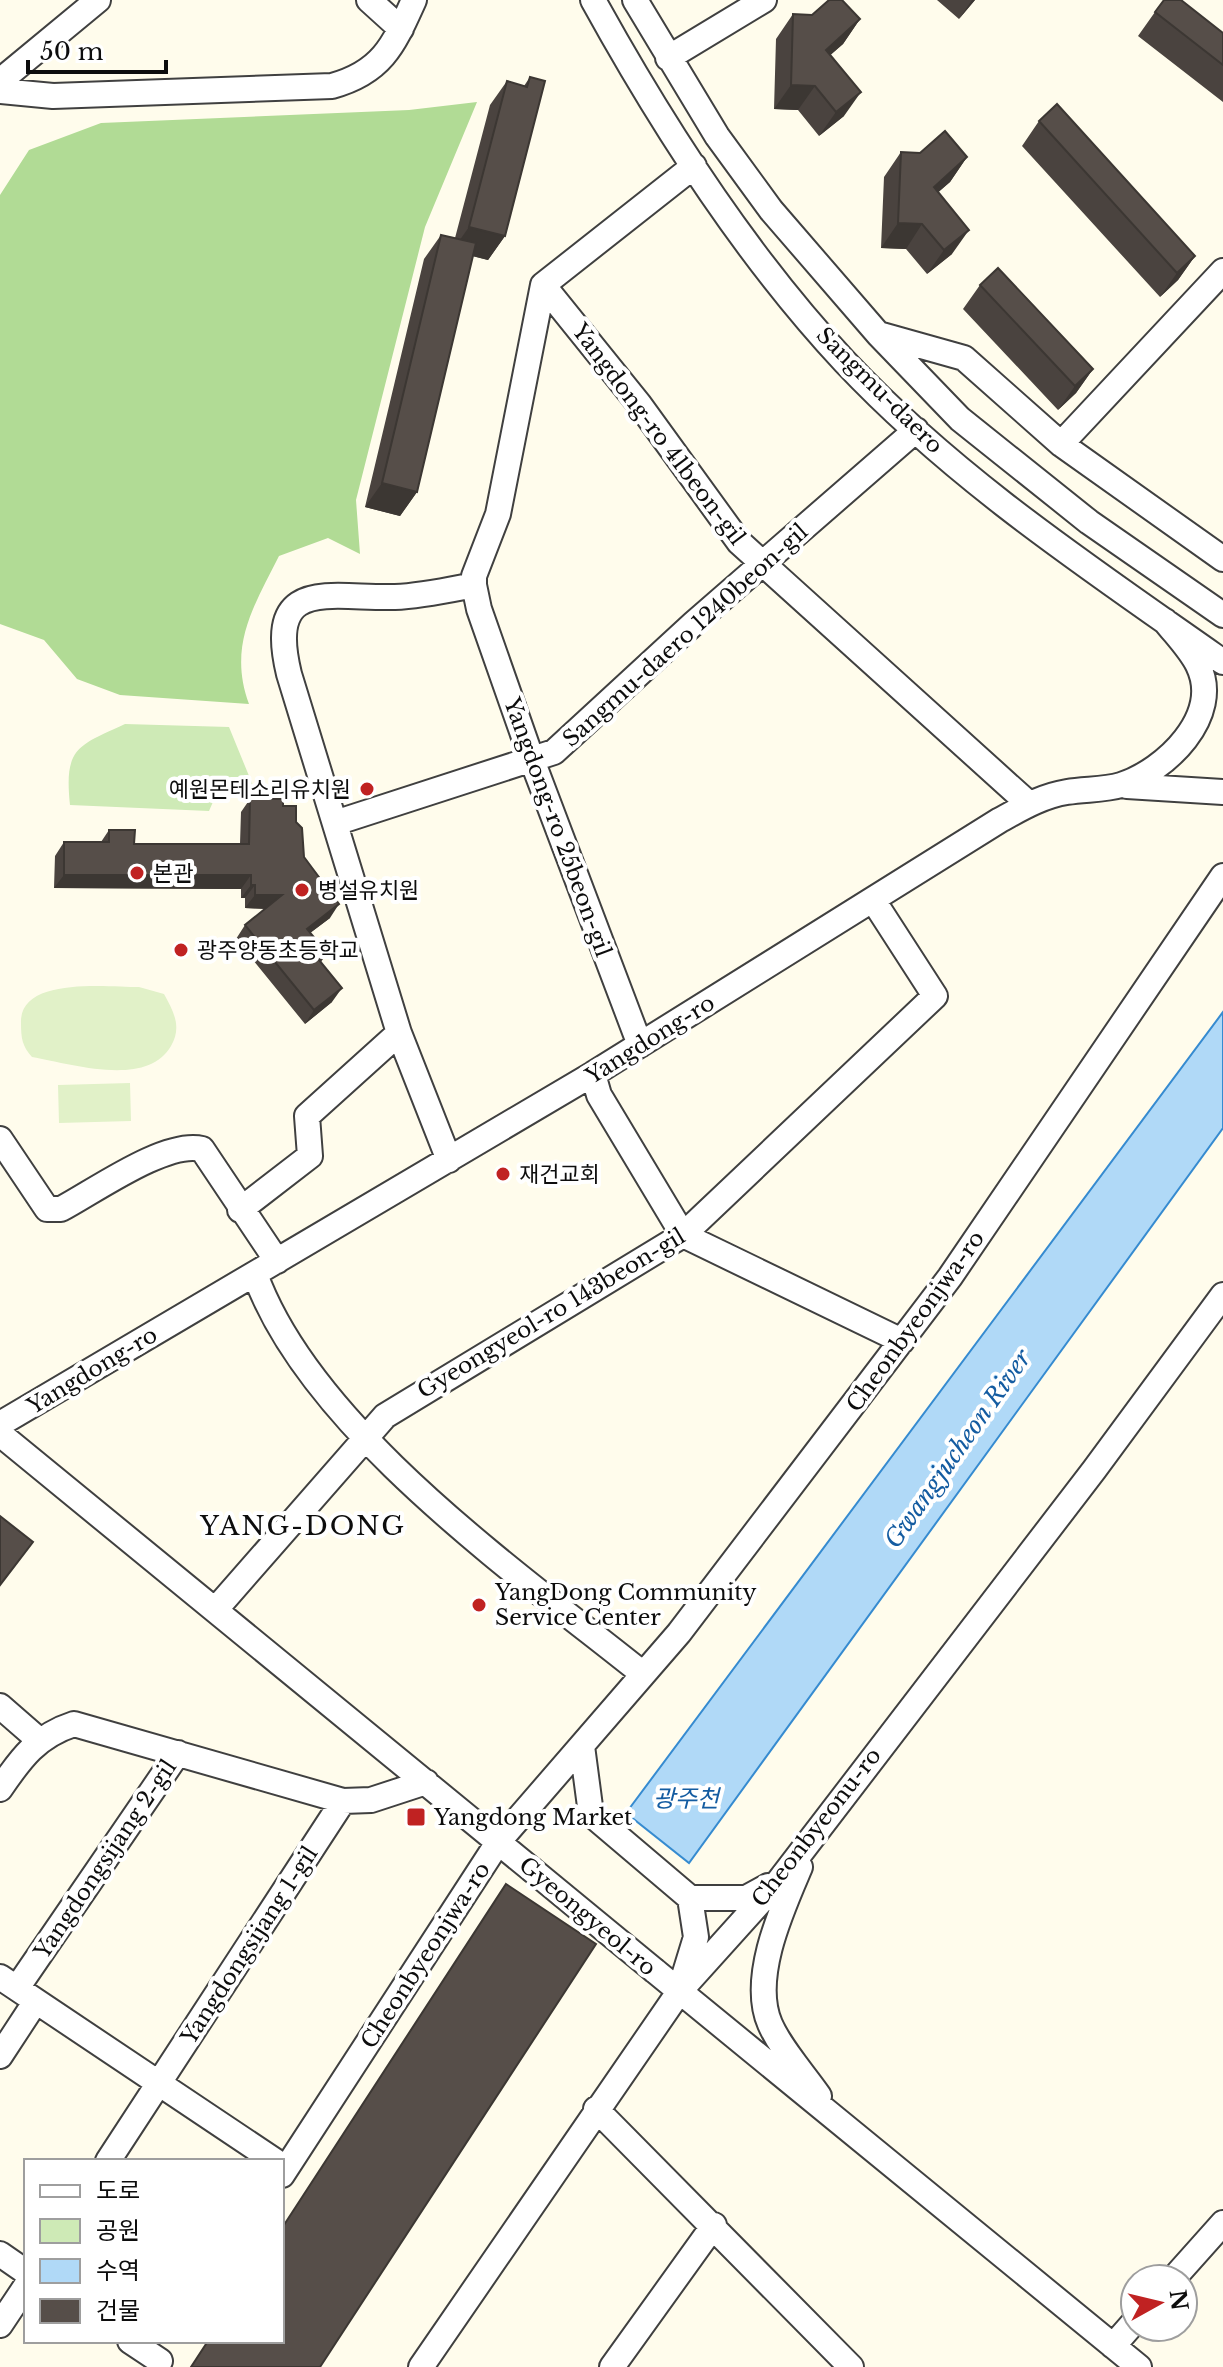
<svg xmlns="http://www.w3.org/2000/svg" width="1223" height="2367" viewBox="0 0 1223 2367" font-family="'Libre Baskerville','Noto Sans KR',serif">
  <style>
    .green { fill: #ceeab6 }
    .forest { fill: #b1db95 }
    .pitch { fill: #e1f1c8 }
    .water { fill: #b0d9f7; stroke: #368bd0; stroke-width: 2 }
    .lines { fill: none; stroke-linecap: round; stroke-linejoin: round }
    .minor-casing { stroke: #404040; stroke-width: 28 }
    .minor { stroke: #fff; stroke-width: 24 }
    .minor-bridge-casing { stroke: #404040; stroke-width: 28; stroke-linecap: butt }
    .minor-bridge { stroke: #fff; stroke-width: 24 }
    .wall { fill: #4a433f }
    .shaded-wall { fill: #3c3733 }
    .building { fill: #564e49; stroke: #3c3733; stroke-width: 2 }
    .poi-dot { fill: #c02222; stroke: #fff; stroke-width: 3 }
    .labels { text-anchor: middle; stroke-width: 8; stroke-linejoin: round; paint-order: stroke }
    .street-label { font-size: 22px; fill: #0d0d0d; stroke: #fff }
    .poi-label { font-size: 22px; fill: #0d0d0d; stroke: #fff; text-anchor: start }
    .water-label { font-size: 24px; font-style: italic; fill: #145ca1; stroke: #fff }
    .quarter-label { font-size: 26px; letter-spacing: 2px; fill: #0d0d0d; stroke: #fff }
  </style>
  <rect width="100%" height="100%" fill="#fffcec"/>
  <path class="green" d="M125 724 229 727 256 793 219 788 209 811 70 805C64 748 77 746 125 724Z"/>
  <path class="forest" d="M477 102 425 227 356 500 360 554 328 538 279 556C253 607 228 647 249 704L120 695 77 679 44 640 0 624V195L29 150 101 123 409 110Z"/>
  <path class="pitch" d="M139 987 164 994C174 1012 182 1027 171 1046 147 1088 72 1064 32 1057 22 1046 21 1038 21 1023 19 976 108 987 139 987Z
    M130 1083 131 1121 59 1123 58 1085Z"/>
  <path class="water" d="M1223 1012V1128L689 1863 626 1813Z"/>
  <g class="lines">
    <defs>
      <path id="minor" d="M369 0 401 29
        M593 0C663 127 745 255 845 362 956 480 1091 569 1223 662
        M635 0 717 136 771 210 879 335 960 419 1089 522 1223 615
        M668 58 764 0
        M0 81 98 0
        M0 91 53 96 332 86C383 72 394 44 414 0
        M543 285 639 404 739 542 1029 804
        M882 335 964 358 1061 444 1223 559
        M1061 444 1223 271
        M1127 786 1223 792
        M335 823 554 752 693 624 916 430
        M640 1045 532 760 479 609 474 585V576L498 514 543 285 694 166
        M593 1074 599 1095 683 1235 902 1341
        M0 1139 47 1209H61C95 1191 166 1140 202 1149L277 1261
        M449 1160 399 1033 289 674C265 575 331 599 395 597 421 596 448 590 474 585
        M240 1210 310 1156 307 1116 399 1033
        M255 1274C310 1428 517 1573 643 1674
        M0 1424 593 1074 1000 820C1022 808 1042 796 1067 792 1085 789 1105 790 1121 785 1165 771 1223 716 1198 665 1190 649 1176 635 1165 621
        M0 1434 531 1869
        M216 1609 385 1416 683 1235 935 996 873 900
        M0 1706 39 1740
        M582 1746 591 1814 690 1898 696 1937 681 1986
        M0 1789C21 1758 37 1736 74 1724L343 1801 371 1800 426 1782
        M800 1867C782 1909 750 1978 770 2024 781 2049 803 2073 819 2096
        M690 1898H746L768 1886
        M655 1971 1139 2367
        M0 1977 275 2161
        M17 1988 178 1753
        M0 2056 36 2001
        M596 2109 851 2367
        M108 2161 343 1801
        M282 2175 499 1841 679 1633 950 1277 1223 876
        M0 2254 26 2272
        M1173 2279 1223 2223
        M0 2325 26 2286
        M130 2341 160 2361
        M1113 2346 1135 2321
        M421 2367 679 1992 779 1881 1094 1470 1223 1295
        M612 2367 714 2225"/>
    </defs>
    <use href="#minor" class="minor-casing"/>
    <use href="#minor" class="minor"/>
    <defs>
      <path id="minor-bridge" d="M531 1869 655 1971"/>
    </defs>
    <use href="#minor-bridge" class="minor-bridge-casing"/>
    <use href="#minor-bridge" class="minor-bridge"/>
  </g>
  <path class="wall" d="M937 0H975L959 19Z
    M1155 12 1223 33V102L1138 36Z
    M793 14 860 19 843 44 830 55 844 116 819 136 798 110 774 109 776 39Z
    M530 77 505 236 488 260 473 256 417 492 400 516 365 507 424 259 441 235 455 238 490 105 507 81 524 86Z
    M1039 121 1195 256 1178 280 1160 297 1022 146Z
    M901 152 967 157 950 182 938 192 952 254 927 274 906 249 881 248 884 177Z
    M980 285 1093 369 1076 393 1058 410 963 309Z
    M250 799 283 806 296 822 304 857 330 918 310 933 327 953 321 962 332 1002 305 1024 236 939 245 925 265 909 245 908V898H241V889L54 888 55 856 64 842H101L109 830 134 844H240L241 812Z"/>
  <path class="shaded-wall" d="M972 0H975L959 19Z
    M860 19 843 44 809 74 826 50Z
    M791 85 815 86 798 110 774 109Z
    M861 92 844 116 819 136 836 112Z
    M967 157 950 182 917 211 934 187Z
    M898 223 922 224 906 249 881 248Z
    M469 227 505 236 488 260 452 251Z
    M969 230 952 254 927 274 944 250Z
    M1195 256 1178 280 1160 297 1177 273Z
    M1093 369 1076 393 1058 410 1075 386Z
    M382 483 417 492 400 516 365 507Z
    M64 875H251L241 889 54 888Z
    M251 885H255L245 898H241Z
    M255 895H282L272 909 245 908Z
    M339 904 330 918 298 942 307 929Z
    M342 988 332 1002 305 1024 314 1010Z"/>
  <path class="building" d="M829 0H842L860 19 826 50 861 92 836 112 815 86 791 85 793 14 812 15Z
    M1164 0H1181L1223 33V65L1155 12Z
    M530 77 545 81 505 236 469 227 507 81 527 87Z
    M1057 104 1195 256 1177 273 1039 121Z
    M945 131 967 157 934 187 969 230 944 250 922 224 898 223 901 152 920 153Z
    M441 235 476 243 417 492 382 483Z
    M998 268 1093 369 1075 386 980 285Z
    M250 799H283V806H296V822L302 828 304 857 339 904 307 929 327 953 319 960 342 988 314 1010 245 925 282 895H255V885H251V875H64V842H109V830H135L134 844H249Z
    M0 1516 33 1542 0 1585Z
    M506 1884 596 1944 320 2367H191L208 2341H282V2228Z"/>
  <g class="poi-dot">
    <circle cx="367" cy="789" r="8"/>
    <circle cx="137" cy="873" r="8"/>
    <circle cx="302" cy="890" r="8"/>
    <circle cx="181" cy="950" r="8"/>
    <circle cx="503" cy="1174" r="8"/>
    <circle cx="479" cy="1605" r="8"/>
    <rect x="406" y="1807" width="20" height="20" rx="4"/>
  </g>
  <g class="labels">
    <g class="street-label">
      <text transform="translate(880 390) rotate(45)" y="8">Sangmu-daero</text>
      <text transform="translate(659 434) rotate(53)" y="8">Yangdong-ro 41beon-gil</text>
      <text transform="translate(685 635) rotate(-42)" y="8">Sangmu-daero 1240beon-gil</text>
      <text transform="translate(558 827) rotate(70)" y="8">Yangdong-ro 25beon-gil</text>
      <text transform="translate(650 1039) rotate(-32)" y="8">Yangdong-ro</text>
      <text transform="translate(551 1313) rotate(-31)" y="8">Gyeongyeol-ro 143beon-gil</text>
      <text transform="translate(915 1321) rotate(-54)" y="8">Cheonbyeonjwa-ro</text>
      <text transform="translate(92 1370) rotate(-31)" y="8">Yangdong-ro</text>
      <text transform="translate(816 1827) rotate(-52)" y="8">Cheonbyeonu-ro</text>
      <text transform="translate(105 1859) rotate(-56)" y="8">Yangdongsijang 2-gil</text>
      <text transform="translate(588 1916) rotate(40)" y="8">Gyeongyeol-ro</text>
      <text transform="translate(249 1945) rotate(-57)" y="8">Yangdongsijang 1-gil</text>
      <text transform="translate(425 1955) rotate(-57)" y="8">Cheonbyeonjwa-ro</text>
    </g>
    <g class="poi-label">
      <text x="351" y="797" text-anchor="end">예원몬테소리유치원</text>
      <text x="153" y="881">본관</text>
      <text x="318" y="898">병설유치원</text>
      <text x="197" y="958">광주양동초등학교</text>
      <text x="519" y="1182">재건교회</text>
      <text x="495" y="1600">YangDong Community<tspan x="495" dy="25">Service Center</tspan></text>
      <text x="434" y="1825">Yangdong Market</text>
    </g>
    <g class="water-label">
      <text transform="translate(958 1449) rotate(-55)" y="8">Gwangjucheon River</text>
      <text x="686" y="1807">광주천</text>
    </g>
    <g class="quarter-label">
      <text x="303" y="1535">YANG-DONG</text>
    </g>
  </g>
  <rect x="24" y="2159" width="260" height="184" fill="#ffffff" stroke="#9e9e9e" stroke-width="2"/>
  <rect x="40" y="2185" width="40" height="12" fill="#ffffff" stroke="#9e9e9e" stroke-width="2"/>
  <text x="96" y="2199" font-size="24" fill="#0d0d0d">도로</text>
  <rect x="40" y="2219" width="40" height="24" fill="#ceeab6" stroke="#9e9e9e" stroke-width="2"/>
  <text x="96" y="2239" font-size="24" fill="#0d0d0d">공원</text>
  <rect x="40" y="2259" width="40" height="24" fill="#b0d9f7" stroke="#9e9e9e" stroke-width="2"/>
  <text x="96" y="2279" font-size="24" fill="#0d0d0d">수역</text>
  <rect x="40" y="2299" width="40" height="24" fill="#564e49" stroke="#9e9e9e" stroke-width="2"/>
  <text x="96" y="2319" font-size="24" fill="#0d0d0d">건물</text>
  <g transform="translate(1159 2303) rotate(82)"><circle r="38" fill="#ffffff" stroke="#9e9e9e" stroke-width="2"/>
  <path d="M0-6L14 30L0 20L-14 30Z" fill="#c02222"/>
  <text y="-12" font-size="22" font-weight="bold" text-anchor="middle" fill="#0d0d0d">N</text>
  </g>
  <path d="M28 60v12h138v-12" fill="none" stroke="#0d0d0d" stroke-width="4"/>
  <text x="40" y="60" font-size="24" fill="#0d0d0d" stroke="#ffffff" stroke-width="6" paint-order="stroke">50 m</text>
</svg>
